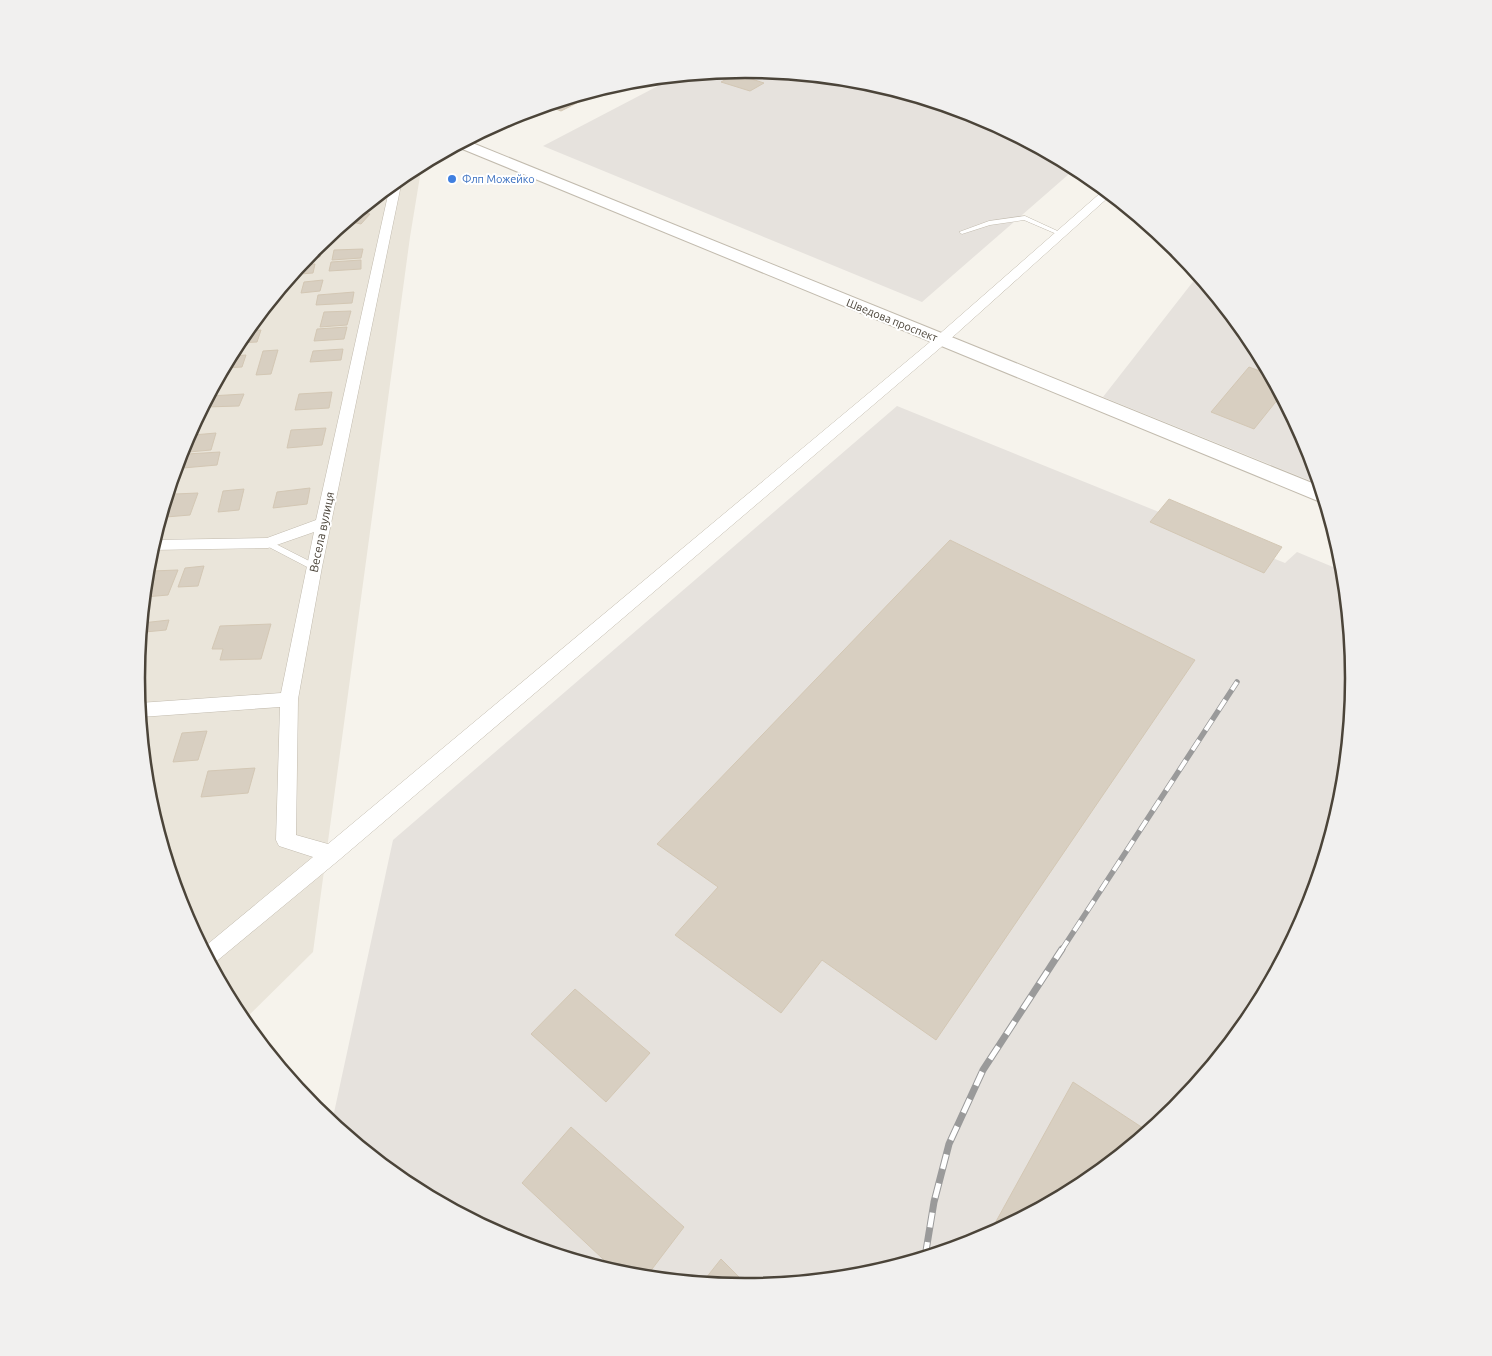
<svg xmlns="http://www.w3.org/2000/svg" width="1492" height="1356" viewBox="0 0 1492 1356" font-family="Ubuntu,sans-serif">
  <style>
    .residential { fill: #eae5da }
    .industrial { fill: #e6e2dd }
    .building { fill: #d8cfc1; stroke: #d3c7b4 }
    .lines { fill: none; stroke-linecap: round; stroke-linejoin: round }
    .service-casing { stroke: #c2bbae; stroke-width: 1 }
    .minor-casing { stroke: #c2bbae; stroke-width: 1 }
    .tertiary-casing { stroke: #c2bbae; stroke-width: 2 }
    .service { fill: #fff; fill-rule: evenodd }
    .minor { fill: #fff; fill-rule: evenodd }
    .tertiary { fill: #fff; fill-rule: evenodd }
    .rail-far1-casing { stroke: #9a9a9a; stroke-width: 5.5 }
    .rail-casing { stroke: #9a9a9a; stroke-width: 7 }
    .rail-far1 { stroke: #fff; stroke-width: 4; stroke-dasharray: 12; stroke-linecap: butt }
    .rail { stroke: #fff; stroke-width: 5; stroke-dasharray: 15; stroke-linecap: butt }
    .shop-dot { fill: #3f7fe0; stroke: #fff; stroke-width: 2 }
    .labels { text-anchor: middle; stroke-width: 4; stroke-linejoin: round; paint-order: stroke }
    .far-shop-label { font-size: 11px; fill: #366cbe; stroke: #fff; text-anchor: start }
    .far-street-label { font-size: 11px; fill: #4b4439; stroke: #fff }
    .street-label { font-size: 12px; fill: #4b4439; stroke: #fff }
    .rim { fill: none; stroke: #4b4439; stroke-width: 2.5 }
  </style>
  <rect width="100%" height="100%" fill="#f6f3ec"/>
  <path class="residential" d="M422 164 410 237 313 952 243 1021 183 911 148 797 137 678 149 559 183 445 240 339 315 247 408 171Z"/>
  <path class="industrial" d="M746 69 865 81 979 115 1077 167 922 302 543 146 679 75Z
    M1199 274 1253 340 1309 445 1321 485 1103 397Z
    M897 406 1285 563 1297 552 1345 572 1355 678 1343 797 1309 911 1252 1017 1177 1109 1084 1185 979 1241 865 1276 746 1287 627 1275 513 1241 407 1184 332 1122 393 840Z"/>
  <path class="building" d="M752 69 782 72 774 77Z
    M736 74 764 83 750 91 721 82Z
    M612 85 561 111 546 105Z
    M357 212 370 214 361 224 347 221Z
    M323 245 320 257 306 258 317 246Z
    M363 249 361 258 332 260 334 250Z
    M361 260V269L329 271 331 262Z
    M315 264 313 273 300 274 302 265Z
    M323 280 320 291 301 293 304 282Z
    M354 292 352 303 316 305 318 295Z
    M351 311 347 325 320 327 324 312Z
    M261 314 257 329H248L260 314Z
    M347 327 344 339 314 341 317 329Z
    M261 330 257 342 238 343 247 331Z
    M343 349 341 360 310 362 313 351Z
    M278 350 271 374 256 375 263 351Z
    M246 355 242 367 224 368 231 356Z
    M1249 367 1268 374 1270 371 1282 394 1254 429 1211 412Z
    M332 392 329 408 295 410 299 394Z
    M244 394 239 406 205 407 210 396Z
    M326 428 322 445 287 448 291 430Z
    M216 433 211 450 189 452 193 435Z
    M220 452 217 465 183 468 187 454Z
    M310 488 307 504 273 508 277 492Z
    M244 489 239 510 218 512 223 491Z
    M198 493 190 515 166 517 175 494Z
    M1169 499 1282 547 1264 573 1150 522Z
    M950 540 1195 660 936 1040 822 960 781 1013 675 935 718 887 657 844Z
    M204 566 198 586 178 587 185 568Z
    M178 570 168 595 145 597 152 571Z
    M169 620 166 630 145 632 140 648 142 623Z
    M271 624 261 659 220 660 223 649H212L220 626Z
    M207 731 198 760 173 762 182 733Z
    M255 768 248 793 201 797 208 771Z
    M575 989 650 1053 606 1102 531 1034Z
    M1073 1082 1149 1132 1084 1185 988 1236Z
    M571 1127 684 1227 646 1277 618 1273 522 1183Z
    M721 1259 749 1287 702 1283Z"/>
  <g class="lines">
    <defs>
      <path id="service" d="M1025 216 1064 234 1059 235 1024 220 990 225 962 234 959 232 989 221Z
        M268 540 317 565 318 567 317 569H311L265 545 264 543 265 541Z"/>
      <path id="minor" d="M401 178 402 180 322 567 298 699 296 835 328 844 936 337 1105 189 1112 194 946 343 339 860 212 965 203 948 313 857 279 846 276 840 280 707 141 717 139 703 281 693 314 532 268 548 151 550 154 540 267 538 316 520 390 186Z"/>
      <path id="tertiary" d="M465 140 1322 487 1326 502 1318 501 455 146Z"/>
    </defs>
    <use href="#service" class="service-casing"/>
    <use href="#minor" class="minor-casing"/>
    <use href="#tertiary" class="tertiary-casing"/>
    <use href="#service" class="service"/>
    <use href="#minor" class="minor"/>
    <use href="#tertiary" class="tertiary"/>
    <defs>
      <path id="rail-far1" d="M1061 951 1237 682"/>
      <path id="rail" d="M925 1257 934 1202 949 1144 983 1070 1062 949"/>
    </defs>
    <use href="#rail-far1" class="rail-far1-casing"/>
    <use href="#rail" class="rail-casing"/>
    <use href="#rail-far1" class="rail-far1"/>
    <use href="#rail" class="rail"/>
  </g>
  <circle class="shop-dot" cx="452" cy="179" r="5"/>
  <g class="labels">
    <g class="far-shop-label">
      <text x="462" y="183">Флп Можейко</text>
    </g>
    <g class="far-street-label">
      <text transform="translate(892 320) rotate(22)" y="4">Шведова проспект</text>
    </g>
    <g class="street-label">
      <text transform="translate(322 532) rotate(-78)" y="4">Весела вулиця</text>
    </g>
  </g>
  <path d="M0 0H1492V1356H0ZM145 678a600 600 0 1 1 1200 0a600 600 0 1 1-1200 0Z" fill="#f1f0ef" fill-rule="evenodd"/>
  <path class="rim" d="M145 678a600 600 0 1 1 1200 0a600 600 0 1 1-1200 0Z"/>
</svg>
